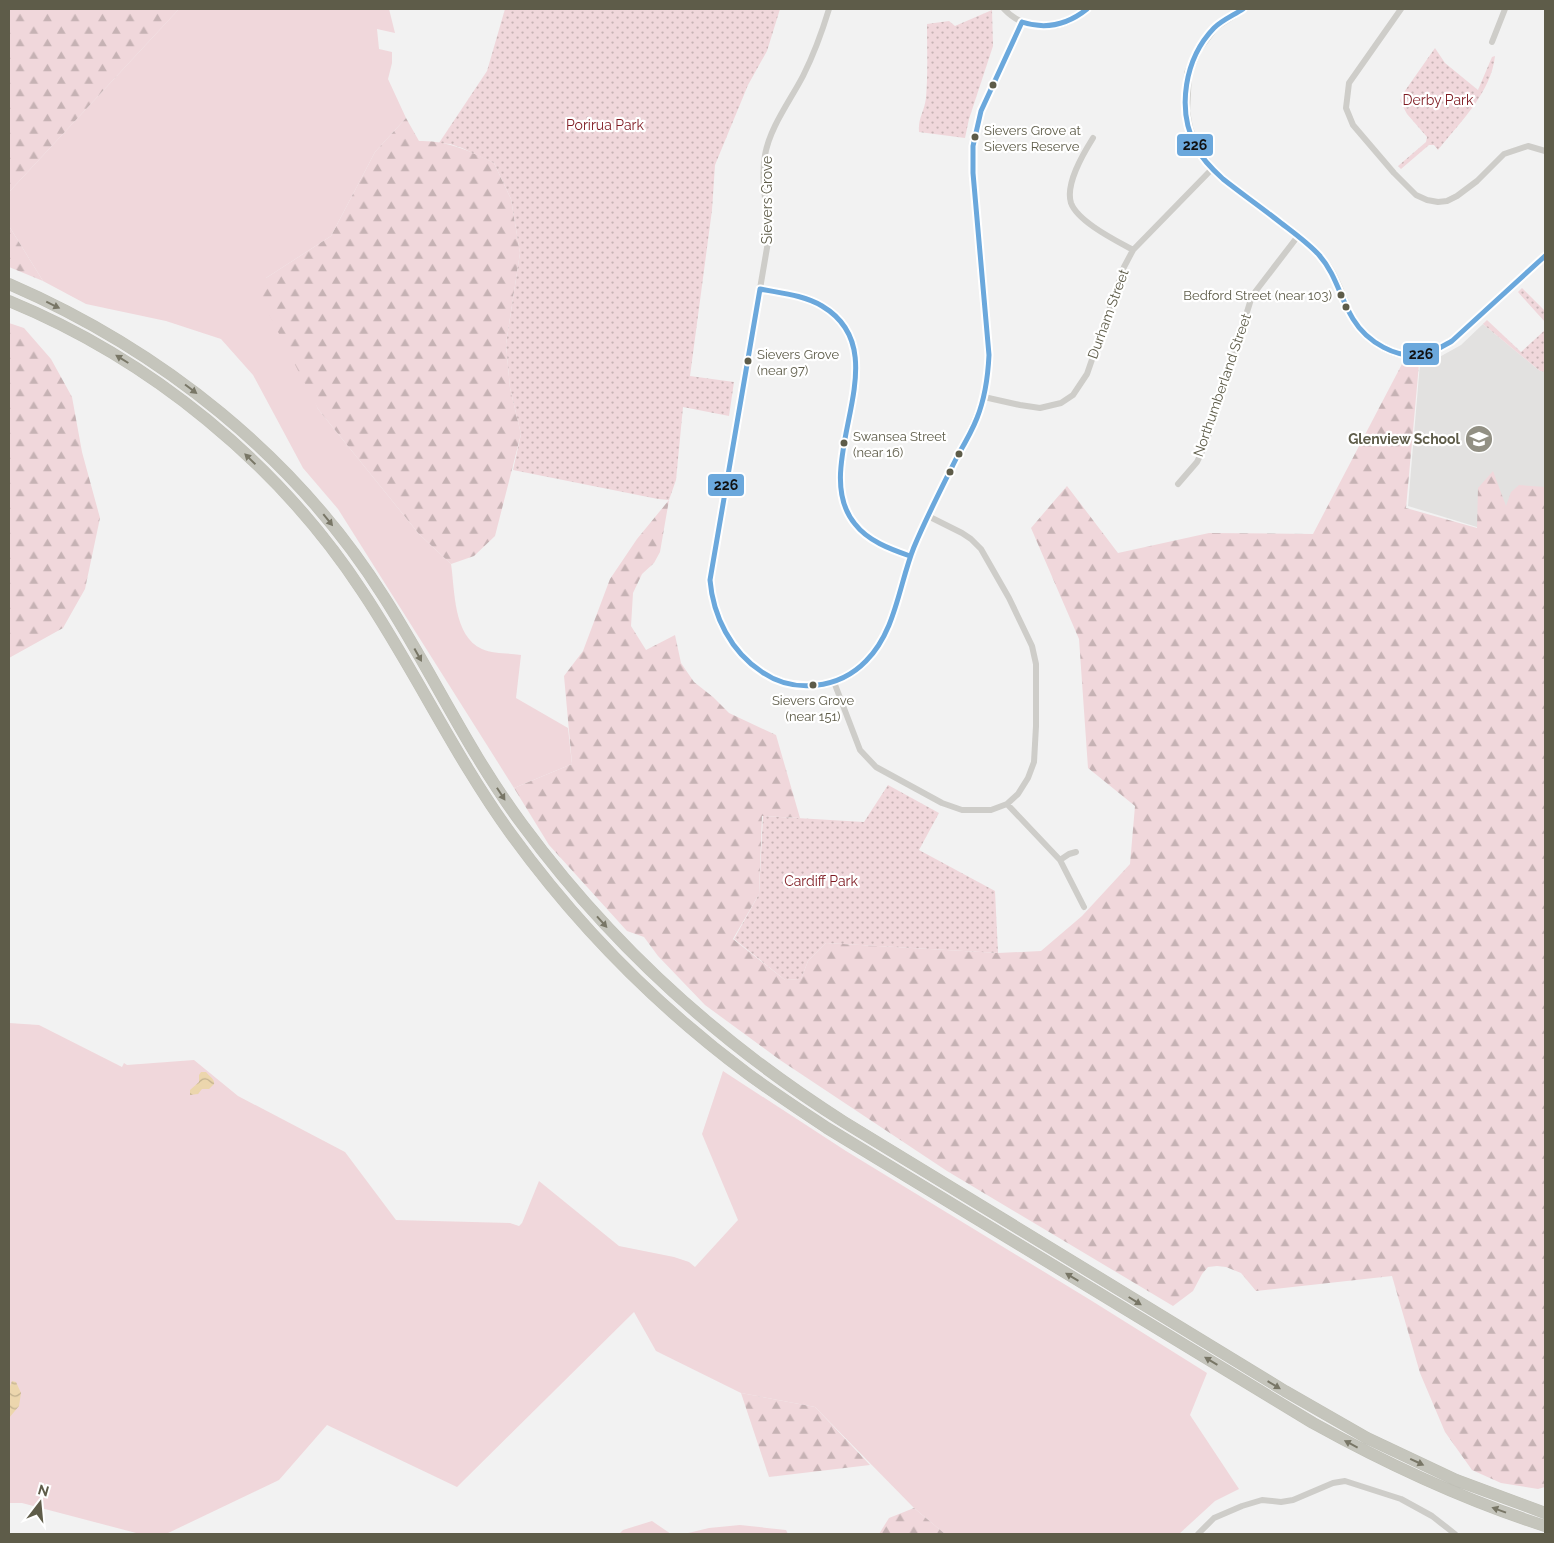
<svg xmlns="http://www.w3.org/2000/svg" width="1554" height="1543" viewBox="0 0 1554 1543" font-family="Raleway,sans-serif">
  <style>
    .education { fill: #e2e1e0 }
    .grass { fill: #f0d7db }
    .forest { fill: url(#forest-firs) }
    .park { fill: url(#park-dots) }
    .water { fill: url(#water-waves) }
    .lines { fill: none; stroke-linecap: round; stroke-linejoin: round }
    .motorway-casing { stroke: #c0c0b7; stroke-width: 12 }
    .minor { stroke: #cecdc9; stroke-width: 6 }
    .tertiary { stroke: #cecdc9; stroke-width: 8 }
    .motorway { stroke: #c5c5bc; stroke-width: 11 }
    .bus-1-casing { stroke: #fff; stroke-width: 9 }
    .bus-1 { stroke: #6ba8dc; stroke-width: 5 }
    .oneway { fill: #787666 }
    .bus-dot { fill: #5e5c49; stroke: #fff; stroke-width: 2 }
    .labels { text-anchor: middle; stroke-width: 4.5; stroke-linejoin: round; paint-order: stroke }
    .bus-label { font-size: 13px; fill: #5e5c49; stroke: #fff; text-anchor: start }
    .park-label { font-size: 14px; fill: #7e1a21; stroke: #fff }
    .street-label { font-size: 14px; fill: #5e5c49; stroke: #fff }
    .poi-label { font-size: 14px; font-weight: bold; fill: #5e5c49; stroke: #fff; text-anchor: end }
    .line-badge { stroke: #fff; stroke-width: 2 }
    .pale-badge-label { font-size: 14px; text-anchor: middle; font-weight: bold; fill: #111 }
  </style>
  <defs>
    <pattern id="forest-firs" width="22" height="20" patternUnits="userSpaceOnUse" patternTransform="scale(1.25)"><rect width="22" height="20" fill="#f0d7db"/><path d="M5 1l3.5 6h-7zM16 11l3.5 6h-7z" fill="#c6b2b4"/></pattern>
    <pattern id="park-dots" width="8" height="8" patternUnits="userSpaceOnUse" patternTransform="scale(1.25)"><rect width="8" height="8" fill="#f0d7db"/><path d="M2 2h.1M6 6h.1" fill="none" stroke="#c6b2b4" stroke-width="1.8" stroke-linecap="round"/></pattern>
    <pattern id="water-waves" width="16" height="10" patternUnits="userSpaceOnUse" patternTransform="scale(1.25)"><rect width="16" height="10" fill="#ecd6ad"/><path d="M0 5q4-4 8 0t8 0" fill="none" stroke="#c2b18f"/></pattern>
  </defs>
  <rect width="100%" height="100%" fill="#f2f2f2"/>
  <path class="education" d="M1483 324 1540 371 1545 372V513L1536 522 1477 527 1408 506 1420 363 1434 360 1461 345Z"/>
  <path class="grass" d="M179 9H389L395 33 377 29 379 49 392 52V63L388 79 406 118 375 152 331 236 266 278 318 409 419 534 451 564C455 590 453 636 482 649 493 654 508 653 521 655L516 698 568 728 572 764 514 788 338 509 303 468 253 375 221 339 166 321 86 304 43 281 9 226V192Z
    M9 1023 39 1025 122 1067 124 1063 127 1065 194 1060 238 1096 345 1152 396 1220 510 1223 519 1226 522 1223 539 1181 619 1246 674 1257 689 1262 695 1267 738 1220 702 1134 723 1071 846 1151 1092 1301 1207 1373 1190 1415 1239 1489 1215 1501 1179 1534H945L914 1508 815 1407 741 1393 656 1351 634 1312 457 1487 327 1425 279 1480 166 1534H140L22 1503H9Z
    M652 1521 671 1534H619L623 1530Z
    M740 1525 786 1530 788 1534H684L709 1528Z"/>
  <path class="forest" d="M9 9H179L9 192Z
    M406 118 419 141C446 140 471 151 494 163L511 199 520 253 506 344 510 388 521 434 495 536 474 556 451 564 419 534 318 409 262 301 266 278 331 236 375 152Z
    M9 226 43 281 9 267Z
    M9 323 24 328 51 359 72 397 82 452 100 518 85 589 63 628 9 658Z
    M1402 364H1419L1406 508 1477 528 1478 488 1493 471 1506 506 1511 492 1519 485 1545 487V1487L1538 1489 1501 1483 1472 1470 1445 1432 1420 1373 1392 1276 1256 1291 1241 1273 1226 1267 1217 1266 1208 1267 1202 1274 1193 1291 1173 1306 947 1171 780 1060 705 1005 658 956 644 937 627 931 549 845 514 788 572 764 564 676 583 651 610 579 637 539 669 500 660 552 654 563 642 574 633 593 631 626 646 650 675 635 681 663 694 682 713 697 729 713 776 735 800 818 762 816 759 894 733 939 785 980 801 979 808 961 826 943 998 953 1041 951 1082 916 1130 864 1135 806 1088 768 1079 639 1031 528 1067 486 1118 553 1209 533 1313 534Z
    M741 1393 815 1407 870 1465 769 1477Z
    M914 1508 945 1534H879L889 1518Z"/>
  <path class="park" d="M505 9H780L767 51 748 85 715 165 712 210 690 376 734 382 729 416 683 407 676 480 669 500 658 499 513 470 521 434 510 388 506 344 520 253 511 199 494 163 462 148 450 144 439 143 487 71Z
    M992 10 993 46 969 119 965 138 919 132C918 117 924 113 926 98 928 74 927 49 927 24L949 21 955 26Z
    M1435 48 1445 63 1478 90 1492 57 1495 56C1491 93 1460 122 1438 150L1434 145H1429L1401 169 1398 166 1426 142 1427 137 1407 114 1400 101 1402 95Z
    M1522 288 1545 311V322L1518 292Z
    M1487 320 1521 352 1545 330V372L1540 371 1483 324Z
    M888 785 939 813 919 850 995 891 998 953 826 943 808 961 801 979 785 980 734 939 759 894 763 816 864 822Z"/>
  <path class="water" d="M201 1072H206C209 1076 215 1079 214 1084L209 1089H202L198 1094 190 1095V1090L199 1082V1075Z
    M12 1381 16 1382 21 1393 19 1406 9 1418V1389Z"/>
  <g class="lines">
    <defs>
      <path id="motorway" d="M9 284C161 350 295 456 384 597 432 672 469 753 522 824 611 945 718 1042 844 1122L1285 1391 1367 1438 1456 1480 1545 1513
        M9 301C150 359 278 463 362 591 415 670 455 757 511 834 577 925 658 1007 748 1074 774 1093 800 1110 827 1128L1313 1423C1387 1464 1464 1500 1545 1526"/>
    </defs>
    <use href="#motorway" class="motorway-casing"/>
    <path class="minor" d="M829 9C822 32 814 54 803 76 790 101 770 127 765 155 760 184 769 213 768 242L710 580C710 613 730 647 756 667 773 680 796 687 817 685 893 679 893 590 918 536 931 510 944 484 957 458 974 424 989 393 989 355L973 173V146L981 111 1022 22
      M1004 9C1027 33 1063 32 1087 9
      M1401 9 1349 83 1346 108 1353 125 1394 173 1416 195 1427 200 1438 202 1447 201 1457 196 1477 181 1504 154 1528 146 1545 151
      M1492 42 1505 9
      M1093 138C1083 154 1065 184 1071 203 1078 222 1117 241 1133 250
      M760 289C780 293 800 296 819 304 827 308 836 316 842 323 884 376 815 465 850 518 863 539 888 548 910 556
      M984 397 1020 405 1040 408 1061 403 1073 395 1087 374 1124 267 1133 250 1212 169
      M1178 484 1197 462 1206 443 1252 296 1298 236
      M834 682 860 750 876 767 942 803 962 810H991L1007 804 1018 794 1028 778 1034 762 1036 726V664L1032 646 1009 598 981 549 971 539 962 533 928 516
      M1007 804 1060 860 1084 907
      M1060 860 1069 854 1076 852
      M1198 1534 1214 1518 1242 1506 1262 1500 1281 1502 1293 1500 1333 1483 1345 1481 1401 1499 1432 1516 1455 1534"/>
    <path class="tertiary" d="M1243 9 1215 27 1199 48 1188 73 1186 111 1189 128 1196 147 1212 169 1223 179C1242 194 1262 208 1281 223 1294 233 1308 243 1319 255 1337 274 1341 298 1353 319 1366 341 1398 361 1424 354 1434 351 1443 346 1452 341L1545 256"/>
    <use href="#motorway" class="motorway"/>
    <defs>
      <path id="bus-1" d="M1243 9C1234 15 1222 20 1214 28 1185 58 1176 109 1196 147 1202 159 1213 170 1223 179 1242 194 1262 208 1281 223 1294 233 1308 243 1319 255 1336 274 1340 298 1353 319 1367 342 1397 360 1424 354 1434 352 1443 346 1452 341L1545 256
        M1022 22C1046 30 1067 25 1087 9
        M760 289 710 580C713 616 731 652 762 672 794 694 839 689 866 661 896 631 899 584 914 547 927 516 943 485 958 455 965 443 972 431 977 418 985 398 988 376 989 355L973 173V146L981 111 1022 22
        M760 289C780 293 804 295 822 306 903 354 806 465 855 524 868 541 890 549 910 556"/>
    </defs>
    <use href="#bus-1" class="bus-1-casing"/>
    <use href="#bus-1" class="bus-1"/>
  </g>
  <defs><path id="oneway-solid" d="M-6-.8H1V-3.2L6.5 0L1 3.2V.8H-6Z" transform="scale(1.25)"/></defs>
  <g class="oneway">
    <use href="#oneway-solid" transform="translate(53 305) rotate(26)"/>
    <use href="#oneway-solid" transform="translate(122 359) rotate(-148)"/>
    <use href="#oneway-solid" transform="translate(191 389) rotate(37)"/>
    <use href="#oneway-solid" transform="translate(250 459) rotate(-136)"/>
    <use href="#oneway-solid" transform="translate(328 520) rotate(51)"/>
    <use href="#oneway-solid" transform="translate(418 655) rotate(61)"/>
    <use href="#oneway-solid" transform="translate(501 794) rotate(57)"/>
    <use href="#oneway-solid" transform="translate(602 922) rotate(48)"/>
    <use href="#oneway-solid" transform="translate(1072 1277) rotate(-149)"/>
    <use href="#oneway-solid" transform="translate(1135 1301) rotate(32)"/>
    <use href="#oneway-solid" transform="translate(1211 1361) rotate(-149)"/>
    <use href="#oneway-solid" transform="translate(1274 1385) rotate(31)"/>
    <use href="#oneway-solid" transform="translate(1351 1444) rotate(-152)"/>
    <use href="#oneway-solid" transform="translate(1417 1462) rotate(25)"/>
    <use href="#oneway-solid" transform="translate(1499 1510) rotate(-160)"/>
  </g>
  <defs>
    <symbol id="school-disc" viewBox="-11 -11 22 22"><circle r="9.5" fill="#929084" stroke="#fff"/><path d="M0-5L7-2L0 1L-7-2ZM-4 1L0 2.5L4 1V4Q0 6-4 4Z" fill="#fff"/></symbol>
  </defs>
  <g fill-rule="evenodd">
    <use href="#school-disc" x="1463" y="423" width="32" height="32"/>
  </g>
  <g class="bus-dot">
    <circle cx="993" cy="85" r="4.5"/>
    <circle cx="975" cy="137" r="4.5"/>
    <circle cx="1341" cy="295" r="4.5"/>
    <circle cx="1346" cy="307" r="4.5"/>
    <circle cx="748" cy="361" r="4.5"/>
    <circle cx="844" cy="443" r="4.5"/>
    <circle cx="959" cy="454" r="4.5"/>
    <circle cx="950" cy="472" r="4.5"/>
    <circle cx="813" cy="685" r="4.5"/>
  </g>
  <g class="labels">
    <g class="bus-label">
      <text x="984" y="135">Sievers Grove at<tspan x="984" dy="16">Sievers Reserve</tspan></text>
      <text x="1332" y="300" text-anchor="end">Bedford Street (near 103)</text>
      <text x="757" y="359">Sievers Grove<tspan x="757" dy="16">(near 97)</tspan></text>
      <text x="853" y="441">Swansea Street<tspan x="853" dy="16">(near 16)</tspan></text>
      <text x="813" y="705" text-anchor="middle">Sievers Grove<tspan x="813" dy="16">(near 151)</tspan></text>
    </g>
    <g class="park-label">
      <text x="1438" y="105">Derby Park</text>
      <text x="605" y="130">Porirua Park</text>
      <text x="821" y="886">Cardiff Park</text>
    </g>
    <g class="street-label">
      <text transform="translate(767 200) rotate(-90)" y="5">Sievers Grove</text>
      <text transform="translate(1108 314) rotate(-70)" y="5">Durham Street</text>
      <text transform="translate(1222 385) rotate(-71)" y="5">Northumberland Street</text>
    </g>
    <g class="poi-label">
      <text x="1460" y="444">Glenview School</text>
    </g>
  </g>
  <g class="line-badge">
    <rect x="1176" y="133" width="38" height="24" rx="5" fill="#6ba8dc"/>
    <rect x="1402" y="342" width="38" height="24" rx="5" fill="#6ba8dc"/>
    <rect x="707" y="473" width="38" height="24" rx="5" fill="#6ba8dc"/>
  </g>
  <g class="pale-badge-label">
    <text x="1195" y="150">226</text>
    <text x="1421" y="359">226</text>
    <text x="726" y="490">226</text>
  </g>
  <rect width="1554" height="1543" fill="none" stroke="#5e5c49" stroke-width="20"/>
  <g transform="translate(40 1503) rotate(16)" stroke="#ffffff" stroke-width="4" paint-order="stroke">
  <path d="M0-4L9 19L0 12L-9 19Z" fill="#5e5c49"/>
  <text y="-8" font-size="14" font-weight="bold" text-anchor="middle" fill="#5e5c49">N</text>
  </g>
</svg>
